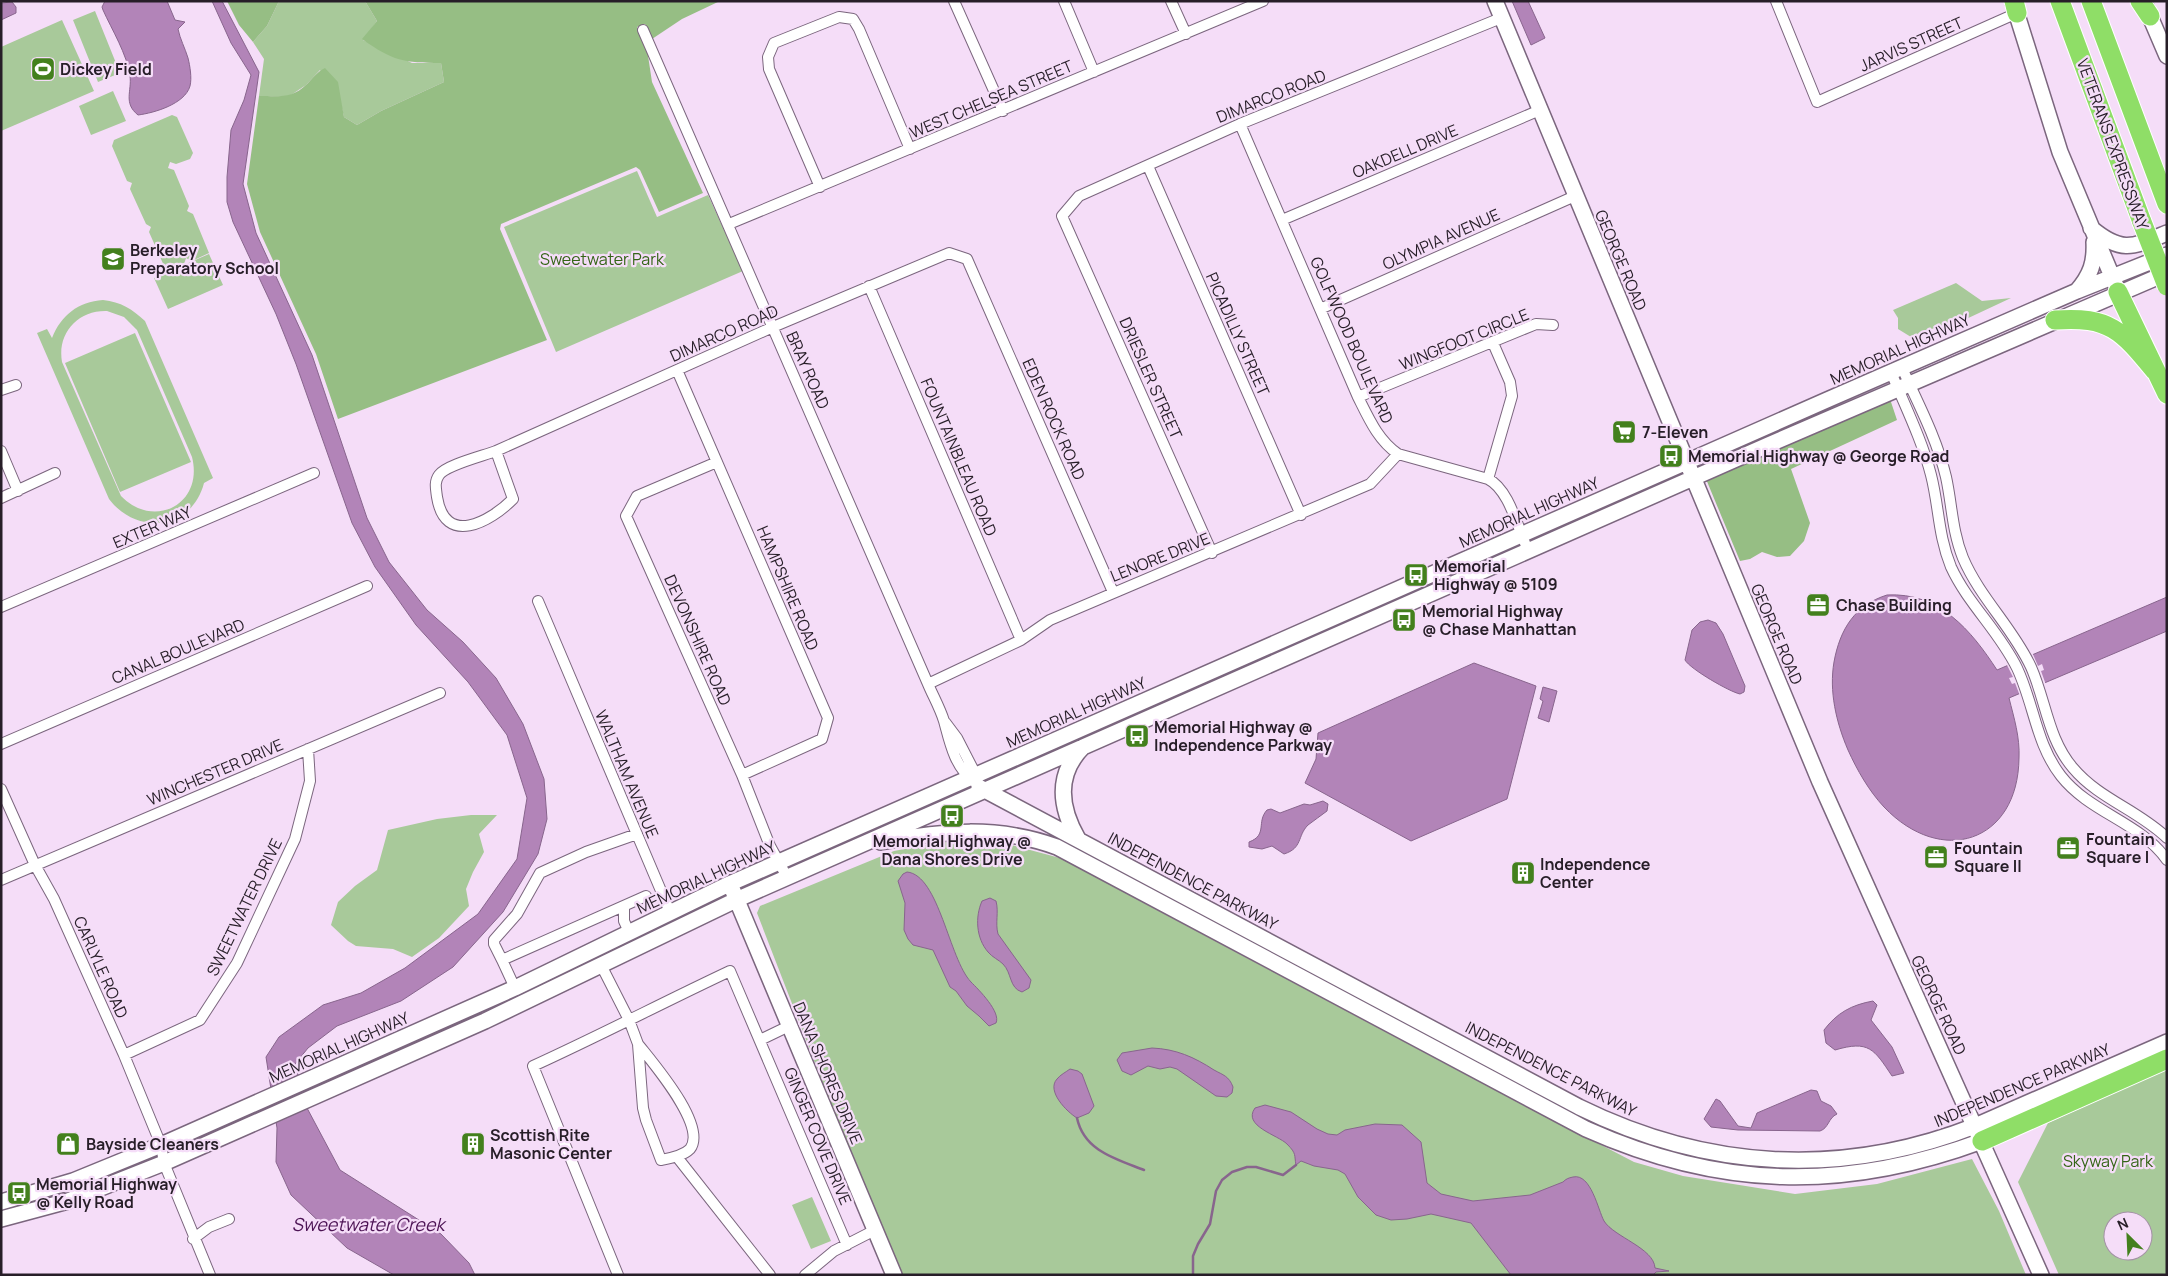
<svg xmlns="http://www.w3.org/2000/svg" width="2168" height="1276" viewBox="0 0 2168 1276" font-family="Manrope,sans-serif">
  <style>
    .green { fill: #a8c99a; fill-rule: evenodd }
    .forest { fill: #96be84 }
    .water { fill: #b284b8; stroke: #88658d }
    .pier { fill: #f5ddf8 }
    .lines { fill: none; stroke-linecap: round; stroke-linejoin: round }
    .stream { stroke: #88658d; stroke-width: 2.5 }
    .street-casing { stroke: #7b667e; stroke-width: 12 }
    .secondary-casing { stroke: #7b667e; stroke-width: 18 }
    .highway-casing { stroke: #fff; stroke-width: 21 }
    .street { stroke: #fff; stroke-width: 10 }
    .secondary { stroke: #fff; stroke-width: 15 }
    .highway { stroke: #8fde67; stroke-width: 19 }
    .highway-bridge-casing { stroke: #fff; stroke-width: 21; stroke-linecap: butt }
    .highway-bridge { stroke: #8fde67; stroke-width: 19 }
    .labels { text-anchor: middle; stroke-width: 4.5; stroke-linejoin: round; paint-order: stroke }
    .street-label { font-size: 16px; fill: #271e28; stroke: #f5ddf8 }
    .poi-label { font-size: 16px; font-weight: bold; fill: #271e28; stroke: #f5ddf8; text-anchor: start }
    .park-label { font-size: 16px; fill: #346516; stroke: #f5ddf8 }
    .water-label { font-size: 18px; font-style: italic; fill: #4d1455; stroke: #f5ddf8 }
  </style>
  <rect width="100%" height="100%" fill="#f5ddf8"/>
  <path class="green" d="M279 1H365L377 21 363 40 412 63H441L444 82 381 111 357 125 344 117 341 104 320 70 306 85 288 97 259 96 264 59 253 42 267 26Z
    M95 11 120 73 98 82 73 20Z
    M62 20 94 91 1 131V47Z
    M113 91 126 121 91 135 79 106Z
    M172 115 177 117 193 153 190 159 176 164 170 162 168 168 174 170 189 206 187 211 193 214 209 253 192 261 186 258 184 264 170 270 165 268 149 232 151 227 146 224 130 189 132 183 127 181 112 146 114 140Z
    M637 171 657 217 708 195 743 271 556 352 504 227Z
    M209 254 223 285 168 309 154 278Z
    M1956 283 1982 301 2011 298 1947 328 1937 327 1911 337 1898 329V318L1893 310Z
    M103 300C121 302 132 309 145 321L213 478 204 483C192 530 137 536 109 499L37 333 47 329 52 338C61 315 78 302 103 300ZM107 311 124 317 137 330 192 457C204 504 154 530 121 496L62 362C57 333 78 310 107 311Z
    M135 333 191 462 120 492 65 363Z
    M471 815H497L479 834 484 852 473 872 466 889 469 906 439 938 412 957 393 949 356 946 348 941 331 925 338 902 355 886 377 870 388 830 437 819Z
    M946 841 1008 844 1060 858 1446 1064 1634 1162 1683 1176 1795 1194 1877 1184 1972 1159 1999 1211 2026 1275H903L839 1125 757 913 760 906 894 851Z
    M2167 1069V1275H2059L2018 1182 2048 1123ZM2113 1221H2143V1251H2113Z
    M812 1197 831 1241 811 1249 792 1205Z"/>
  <path class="forest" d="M227 1H279L267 26 253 42 239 25Z
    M365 1H720L682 19 652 39 645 24 637 27 647 49 652 82 703 193 659 212 640 170 636 167 501 224 500 229 547 340 338 419 316 354 260 232 247 184 259 96C279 96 292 99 307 84 313 78 317 72 325 68L338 82 344 117 357 125 381 111 444 82 441 63C404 63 393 61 362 39L377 21Z
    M1890 399 1897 420 1791 469 1810 523 1804 541 1790 556 1777 557 1762 552 1750 559 1740 561 1706 479Z"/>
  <path class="water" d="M105 1H167L175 20 185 22 178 29C180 39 185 48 188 58 190 66 192 78 190 86 185 104 154 113 138 115 123 103 132 91 130 76 127 54 112 30 103 10L102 7Z
    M212 1H222L259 72 243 184 256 233 312 355 367 518 389 562 427 610 463 642 496 678 523 724 544 779 547 819 538 854 503 912 453 967 401 1001 337 1026 308 1048 295 1064 307 1108 340 1170 441 1234 469 1263 475 1275H394L347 1248 291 1195 276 1162 277 1128 266 1057 279 1037 323 1005 361 993 405 968 478 914 517 859 527 798 507 735 468 682 416 625 375 567 352 523 296 364 276 314 233 222 227 202V177L231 130 244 100 251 75 231 43Z
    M1512 1H1528L1545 38 1531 45Z
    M12 2 16 7V13L1 20V3Z
    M1887 595C1939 592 1971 630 1997 670L2167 597V631L2009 698C2014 718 2020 737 2019 758 2018 843 1941 867 1884 807 1869 791 1857 770 1848 750 1836 722 1829 691 1834 662 1840 629 1855 605 1887 595Z
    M1708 620 1716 623 1723 634 1745 686 1744 692 1740 694C1730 692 1690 669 1685 660L1692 630 1700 622Z
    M1474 663 1536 686 1507 799 1411 841 1305 783 1316 759 1318 733Z
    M1543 687 1557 691 1549 722 1538 718 1543 701 1540 699Z
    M1323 801 1328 804 1327 811C1321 816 1314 820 1308 825 1297 836 1303 848 1284 854L1272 846 1262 849 1249 847V842C1268 835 1256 822 1267 810L1271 809 1280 813 1304 804 1310 805Z
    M907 872C939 875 949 959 971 982 979 990 1001 1012 996 1023L989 1026 979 1016 967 1006 956 991 950 987 933 950 913 945 908 939 904 930 905 903 898 881 903 874Z
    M990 898 996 901C999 912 995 923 998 934L1031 980 1029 988 1022 992C1009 988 1012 973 1003 964 999 960 992 957 988 952 976 938 975 917 982 901Z
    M1873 1001 1877 1005 1871 1020 1892 1047 1904 1073 1892 1076C1874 1049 1869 1040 1835 1050L1826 1043 1824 1030C1837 1013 1851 1005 1873 1001Z
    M1152 1048C1176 1049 1194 1057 1214 1070 1223 1075 1229 1076 1233 1087L1232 1093 1227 1097 1216 1096 1177 1069 1170 1067 1160 1069 1148 1066 1131 1075 1122 1071 1117 1060 1122 1053Z
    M1070 1069 1078 1071 1082 1074 1094 1106 1089 1113 1077 1118C1067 1112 1046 1091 1057 1079 1060 1075 1066 1072 1070 1069Z
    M1811 1090 1817 1091 1821 1101 1831 1106 1837 1114C1828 1118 1829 1128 1820 1131L1738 1130 1711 1127 1704 1119 1716 1099 1720 1101 1738 1126 1751 1128 1757 1113Z
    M1265 1105 1291 1112 1317 1129 1328 1134 1337 1135 1345 1130 1375 1124 1402 1125 1421 1142 1427 1183 1441 1194 1473 1201 1530 1195 1563 1182C1566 1179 1568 1178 1573 1177 1591 1173 1598 1210 1604 1221 1614 1237 1654 1248 1655 1268L1669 1271 1656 1272 1653 1275H1511L1471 1223 1431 1214 1407 1219 1391 1220 1376 1215 1358 1197 1345 1174 1338 1170 1314 1166 1301 1161 1296 1165C1294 1155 1297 1154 1287 1144 1278 1135 1242 1126 1255 1108Z"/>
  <path class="pier" d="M2032 652 2038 666 2042 664 2044 670 2041 671 2046 685 2020 696 2015 683 2012 684 2009 678 2013 677 2006 663Z"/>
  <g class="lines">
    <path class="stream" d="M1077 1118C1084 1151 1116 1159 1144 1170
      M1193 1275V1256L1198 1244 1210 1224 1216 1191 1222 1180 1232 1172 1247 1167H1256L1283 1175 1296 1165"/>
    <defs>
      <path id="street" d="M954 1 1003 111
        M1064 1 1094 72
        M1171 1 1186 34
        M1776 1 1817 102 2017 13
        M643 30 928 684C933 696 940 708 944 721 950 743 954 765 973 781
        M1240 124 1358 397C1369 419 1378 440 1398 454L1488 479C1509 489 1518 529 1528 550
        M1148 166 1301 515
        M820 187 769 69 768 57 774 43 839 17 853 19 859 29 910 149
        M1282 220 1540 110
        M729 224 1263 1
        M869 286 1021 640
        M1320 309 1575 196
        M1902 368C1918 403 1937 439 1946 477 1952 504 1952 531 1963 558 1980 598 2013 628 2031 667 2046 701 2048 739 2073 768 2099 799 2138 810 2167 838
        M677 370 828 718 822 739 742 775
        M1891 372C1905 406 1922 440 1931 475 1939 506 1938 535 1951 567 1968 604 1999 631 2017 668 2034 704 2036 744 2061 776 2090 813 2140 822 2167 860
        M1 390 16 385
        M1358 397 1536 324 1553 325
        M1 451 18 491
        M496 451 773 327 949 253 967 259 1113 592
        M496 451 513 499C490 522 445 547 437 497 436 489 434 482 439 475 446 465 483 456 496 451Z
        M717 462 637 496 626 516 742 775 770 846 787 877
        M1488 479 1512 396 1510 382 1493 343
        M1 498 55 473
        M1212 553 1062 216 1079 196 1240 124 1501 18
        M538 601 670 912
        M1 607 314 473
        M928 684 1021 640 1050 620 1370 484 1398 454
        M945 722 957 738 976 775
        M1 744 367 586
        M1 789 35 865 54 899 124 1055 161 1145 164 1163 210 1275
        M1 880 440 693
        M624 907V921L629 932
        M502 960 494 944V940L517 914 540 873 586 852 637 834
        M601 965 629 1020 638 1044 643 1108 646 1120 661 1160C671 1158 683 1156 690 1149 708 1126 652 1062 638 1044
        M515 988 502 960 646 896
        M760 1040 789 1026
        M124 1055 200 1020 237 963 295 839 310 781 308 749
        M677 1157 770 1275
        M193 1239 209 1227 229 1219
        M618 1275 533 1066C599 1036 664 1002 730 971L847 1245
        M805 1275 834 1251 875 1230"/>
      <path id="secondary" d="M1495 1 1820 782 2041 1275
        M2013 2 2060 152 2116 286
        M2146 7 2167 56
        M2091 228C2122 254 2133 247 2167 233
        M2077 291C2091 275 2095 262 2094 242
        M979 787 1579 1107C1707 1170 1842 1178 1975 1126L2167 1042
        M1078 839C1060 808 1055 775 1083 747
        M881 842C942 831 997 825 1057 847L1586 1129C1720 1189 1844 1192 1982 1141
        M733 891 894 1275
        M1 1202 73 1181 161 1145 515 988 729 884 1827 400 2077 291 2167 255
        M1 1219 68 1201 164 1163 485 1021 736 900 1768 445 2167 273"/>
      <path id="highway" d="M2014 1 2017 13
        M2060 1 2142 222
        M2091 1 2167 204
        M2140 1 2150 16
        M2118 292 2167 394
        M2055 320C2110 316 2122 331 2155 371
        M1982 1141 2167 1059"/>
    </defs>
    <use href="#street" class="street-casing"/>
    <use href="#secondary" class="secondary-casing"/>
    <use href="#highway" class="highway-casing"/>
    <use href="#street" class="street"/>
    <use href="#secondary" class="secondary"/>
    <use href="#highway" class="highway"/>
    <defs>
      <path id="highway-bridge" d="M2142 222 2167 286"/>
    </defs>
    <use href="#highway-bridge" class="highway-bridge-casing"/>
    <use href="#highway-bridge" class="highway-bridge"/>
  </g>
  <defs>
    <symbol id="stadium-square" viewBox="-11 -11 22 22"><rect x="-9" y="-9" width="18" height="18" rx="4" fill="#43801d" stroke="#f5ddf8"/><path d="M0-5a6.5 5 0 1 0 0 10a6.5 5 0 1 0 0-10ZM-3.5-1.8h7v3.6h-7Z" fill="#fff"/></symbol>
    <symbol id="school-square" viewBox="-11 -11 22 22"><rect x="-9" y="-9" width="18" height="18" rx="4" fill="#43801d" stroke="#f5ddf8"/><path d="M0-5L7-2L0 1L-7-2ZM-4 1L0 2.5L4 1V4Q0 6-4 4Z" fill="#fff"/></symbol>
    <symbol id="supermarket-square" viewBox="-11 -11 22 22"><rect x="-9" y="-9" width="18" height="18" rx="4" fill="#43801d" stroke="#f5ddf8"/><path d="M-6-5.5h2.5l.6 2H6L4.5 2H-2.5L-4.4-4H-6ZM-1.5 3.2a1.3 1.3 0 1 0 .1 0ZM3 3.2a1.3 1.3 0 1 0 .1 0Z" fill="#fff"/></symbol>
    <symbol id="bus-square" viewBox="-11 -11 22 22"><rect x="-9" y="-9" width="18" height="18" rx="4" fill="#43801d" stroke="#f5ddf8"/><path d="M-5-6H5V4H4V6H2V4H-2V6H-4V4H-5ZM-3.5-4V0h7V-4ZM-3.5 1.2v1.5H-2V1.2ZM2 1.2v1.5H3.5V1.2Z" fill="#fff"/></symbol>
    <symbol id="office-square" viewBox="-11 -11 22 22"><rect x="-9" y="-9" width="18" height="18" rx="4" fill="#43801d" stroke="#f5ddf8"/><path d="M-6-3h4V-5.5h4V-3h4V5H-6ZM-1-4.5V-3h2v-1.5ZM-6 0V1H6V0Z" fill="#fff"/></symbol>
    <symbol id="building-square" viewBox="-11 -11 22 22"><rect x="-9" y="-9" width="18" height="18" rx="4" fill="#43801d" stroke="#f5ddf8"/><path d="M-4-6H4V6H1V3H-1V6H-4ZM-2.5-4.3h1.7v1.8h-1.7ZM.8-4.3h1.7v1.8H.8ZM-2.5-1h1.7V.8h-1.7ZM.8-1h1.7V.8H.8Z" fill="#fff"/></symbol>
    <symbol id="shop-square" viewBox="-11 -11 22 22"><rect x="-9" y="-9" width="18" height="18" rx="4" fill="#43801d" stroke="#f5ddf8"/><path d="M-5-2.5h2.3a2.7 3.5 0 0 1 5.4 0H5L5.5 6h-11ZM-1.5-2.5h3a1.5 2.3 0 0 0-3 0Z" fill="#fff"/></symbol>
  </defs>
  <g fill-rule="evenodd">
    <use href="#stadium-square" x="29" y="55" width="28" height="28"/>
    <use href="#school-square" x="99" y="245" width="28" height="28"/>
    <use href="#supermarket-square" x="1610" y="418" width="28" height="28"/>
    <use href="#bus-square" x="1657" y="442" width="28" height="28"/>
    <use href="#bus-square" x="1402" y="561" width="28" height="28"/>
    <use href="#office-square" x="1804" y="591" width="28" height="28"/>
    <use href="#bus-square" x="1390" y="606" width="28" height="28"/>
    <use href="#bus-square" x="1123" y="722" width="28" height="28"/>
    <use href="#bus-square" x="938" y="802" width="28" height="28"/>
    <use href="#office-square" x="2054" y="834" width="28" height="28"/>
    <use href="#office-square" x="1922" y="843" width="28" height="28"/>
    <use href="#building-square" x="1509" y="859" width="28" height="28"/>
    <use href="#shop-square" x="54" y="1130" width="28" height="28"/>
    <use href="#building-square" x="459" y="1130" width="28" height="28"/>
    <use href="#bus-square" x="5" y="1179" width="28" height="28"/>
  </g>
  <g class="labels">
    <g class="street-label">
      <text transform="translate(1911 44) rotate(-24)" y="6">JARVIS STREET</text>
      <text transform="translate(1271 96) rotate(-22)" y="6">DIMARCO ROAD</text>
      <text transform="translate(991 99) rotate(-23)" y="6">WEST CHELSEA STREET</text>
      <text transform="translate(2113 144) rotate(70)" y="6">VETERANS EXPRESSWAY</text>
      <text transform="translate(1405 151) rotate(-23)" y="6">OAKDELL DRIVE</text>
      <text transform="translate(1441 239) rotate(-24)" y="6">OLYMPIA AVENUE</text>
      <text transform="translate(1621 260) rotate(67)" y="6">GEORGE ROAD</text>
      <text transform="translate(724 333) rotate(-24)" y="6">DIMARCO ROAD</text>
      <text transform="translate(1238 334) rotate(66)" y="6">PICADILLY STREET</text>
      <text transform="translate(1464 339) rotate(-22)" y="6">WINGFOOT CIRCLE</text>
      <text transform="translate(1352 340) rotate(66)" y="6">GOLFWOOD BOULEVARD</text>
      <text transform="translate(1900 349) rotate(-24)" y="6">MEMORIAL HIGHWAY</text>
      <text transform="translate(808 370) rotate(66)" y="6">BRAY ROAD</text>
      <text transform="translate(1151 378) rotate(66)" y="6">DRIESLER STREET</text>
      <text transform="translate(1054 419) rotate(66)" y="6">EDEN ROCK ROAD</text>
      <text transform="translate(959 457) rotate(67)" y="6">FOUNTAINBLEAU ROAD</text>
      <text transform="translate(1529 512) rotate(-24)" y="6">MEMORIAL HIGHWAY</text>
      <text transform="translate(152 527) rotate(-23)" y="6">EXTER WAY</text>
      <text transform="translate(1160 557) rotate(-22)" y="6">LENORE DRIVE</text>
      <text transform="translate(788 588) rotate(67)" y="6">HAMPSHIRE ROAD</text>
      <text transform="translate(1777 634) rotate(67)" y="6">GEORGE ROAD</text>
      <text transform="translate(698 640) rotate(66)" y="6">DEVONSHIRE ROAD</text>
      <text transform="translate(178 651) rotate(-23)" y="6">CANAL BOULEVARD</text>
      <text transform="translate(1076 712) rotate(-24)" y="6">MEMORIAL HIGHWAY</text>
      <text transform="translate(215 772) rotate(-23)" y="6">WINCHESTER DRIVE</text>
      <text transform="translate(627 774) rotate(67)" y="6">WALTHAM AVENUE</text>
      <text transform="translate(706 877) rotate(-25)" y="6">MEMORIAL HIGHWAY</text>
      <text transform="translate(1193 881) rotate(28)" y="6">INDEPENDENCE PARKWAY</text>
      <text transform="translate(244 907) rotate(-64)" y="6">SWEETWATER DRIVE</text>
      <text transform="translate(101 967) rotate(66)" y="6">CARLYLE ROAD</text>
      <text transform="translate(1939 1005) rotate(65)" y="6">GEORGE ROAD</text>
      <text transform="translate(339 1047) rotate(-24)" y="6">MEMORIAL HIGHWAY</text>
      <text transform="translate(1551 1069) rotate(27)" y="6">INDEPENDENCE PARKWAY</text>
      <text transform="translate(828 1073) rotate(67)" y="6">DANA SHORES DRIVE</text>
      <text transform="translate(2022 1085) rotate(-23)" y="6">INDEPENDENCE PARKWAY</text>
      <text transform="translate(818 1136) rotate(67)" y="6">GINGER COVE DRIVE</text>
    </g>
    <g class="poi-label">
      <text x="60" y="75">Dickey Field</text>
      <text x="130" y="256">Berkeley<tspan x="130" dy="18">Preparatory School</tspan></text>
      <text x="1642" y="438">7-Eleven</text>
      <text x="1688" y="462">Memorial Highway @ George Road</text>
      <text x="1434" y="572">Memorial<tspan x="1434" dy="18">Highway @ 5109</tspan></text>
      <text x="1836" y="611">Chase Building</text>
      <text x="1422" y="617">Memorial Highway<tspan x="1422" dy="18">@ Chase Manhattan</tspan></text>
      <text x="1154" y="733">Memorial Highway @<tspan x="1154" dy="18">Independence Parkway</tspan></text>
      <text x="2086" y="845">Fountain<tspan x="2086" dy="18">Square I</tspan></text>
      <text x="952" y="847" text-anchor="middle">Memorial Highway @<tspan x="952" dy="18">Dana Shores Drive</tspan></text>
      <text x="1954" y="854">Fountain<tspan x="1954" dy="18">Square II</tspan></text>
      <text x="1540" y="870">Independence<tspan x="1540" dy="18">Center</tspan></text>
      <text x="490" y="1141">Scottish Rite<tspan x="490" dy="18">Masonic Center</tspan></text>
      <text x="86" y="1150">Bayside Cleaners</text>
      <text x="36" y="1190">Memorial Highway<tspan x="36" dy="18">@ Kelly Road</tspan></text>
    </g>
    <g class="park-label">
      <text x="602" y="265">Sweetwater Park</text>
      <text x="2108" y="1167">Skyway Park</text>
    </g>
    <g class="water-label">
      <text x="368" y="1231">Sweetwater Creek</text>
    </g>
  </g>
  <rect width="2168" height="1276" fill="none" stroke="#271e28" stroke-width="5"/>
  <g transform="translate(2128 1236) rotate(336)"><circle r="24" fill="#f5ddf8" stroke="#a391a5"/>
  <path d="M0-4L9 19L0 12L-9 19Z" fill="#43801d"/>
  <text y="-8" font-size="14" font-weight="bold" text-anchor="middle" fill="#271e28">N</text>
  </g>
</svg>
